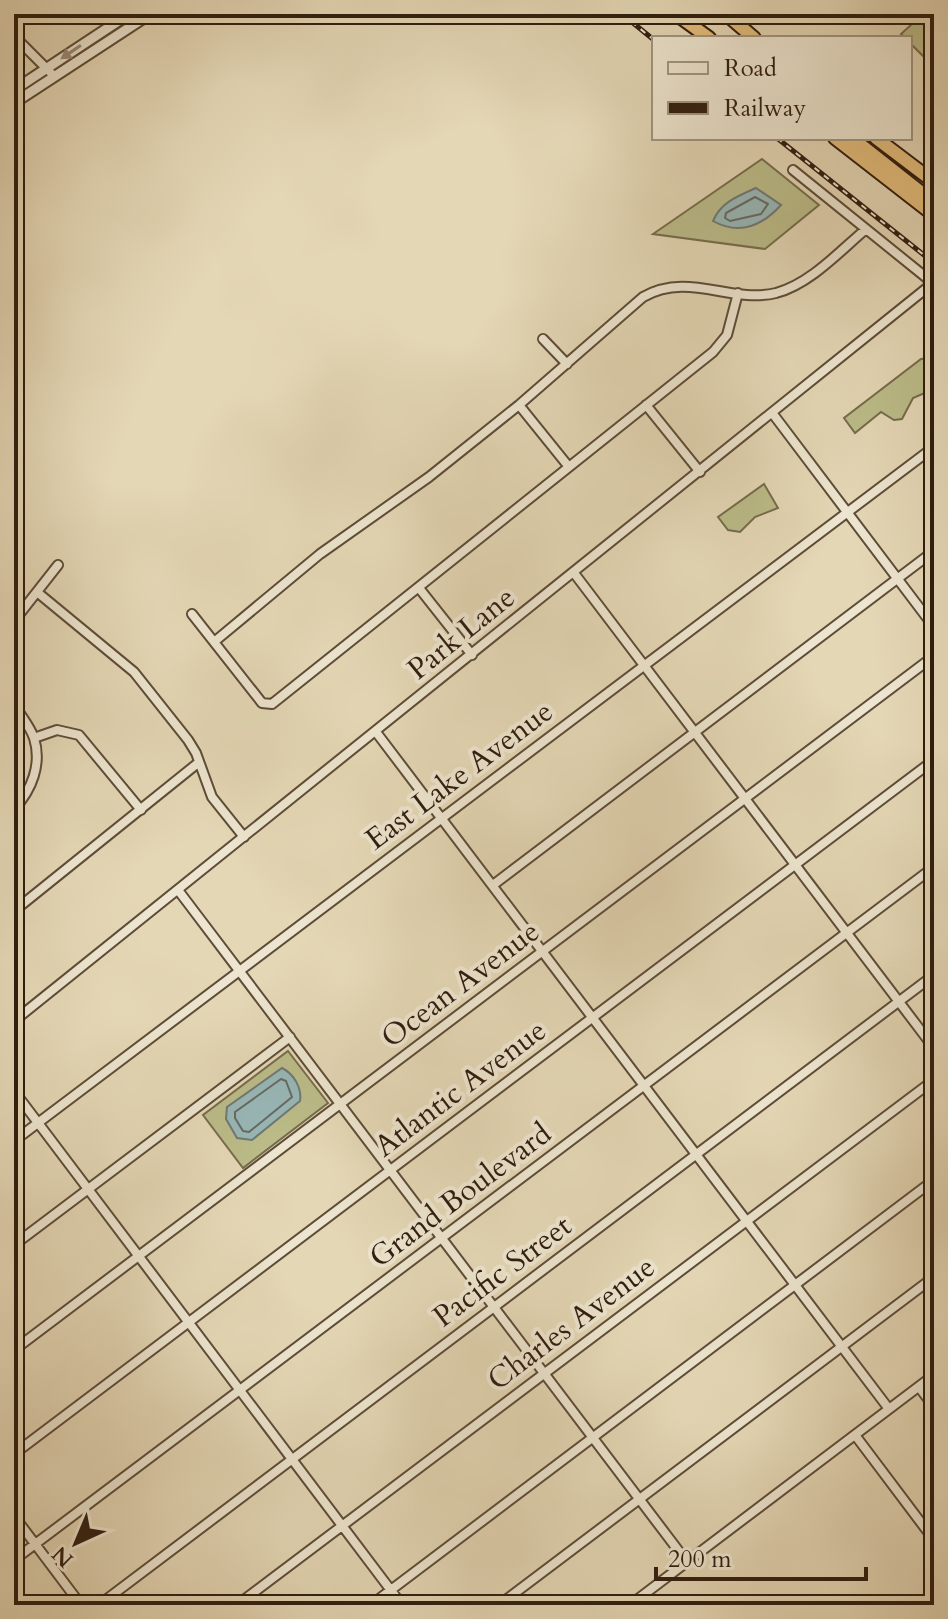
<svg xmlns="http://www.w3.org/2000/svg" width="948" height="1619" viewBox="0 0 948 1619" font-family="Cardo,serif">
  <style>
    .green { fill: #bbbc89; stroke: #766c4c; stroke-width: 2 }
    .water { fill: #98b7b7; stroke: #6e7974; stroke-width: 2 }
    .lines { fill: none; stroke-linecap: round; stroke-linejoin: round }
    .shore { stroke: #646a63; stroke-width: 2 }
    .minor-casing { stroke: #5d4c38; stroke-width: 12 }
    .tertiary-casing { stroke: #5d4c38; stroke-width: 13 }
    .trunk-casing { stroke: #301d0f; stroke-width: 16 }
    .minor { stroke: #ede5cf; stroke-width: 8 }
    .tertiary { stroke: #ede5cf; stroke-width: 9 }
    .trunk { stroke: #e2bc7a; stroke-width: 12 }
    .rail-casing { stroke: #301d0f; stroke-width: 5 }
    .rail { stroke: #ede5cf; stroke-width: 2; stroke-dasharray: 6; stroke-linecap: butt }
    .oneway { fill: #988b79 }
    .labels { text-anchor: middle; stroke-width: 8; stroke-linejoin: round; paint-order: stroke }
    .street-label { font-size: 30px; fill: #301d0f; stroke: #ede5cf }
  </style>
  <rect width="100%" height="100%" fill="#e4d7b5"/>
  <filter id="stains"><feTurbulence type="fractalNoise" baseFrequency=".0025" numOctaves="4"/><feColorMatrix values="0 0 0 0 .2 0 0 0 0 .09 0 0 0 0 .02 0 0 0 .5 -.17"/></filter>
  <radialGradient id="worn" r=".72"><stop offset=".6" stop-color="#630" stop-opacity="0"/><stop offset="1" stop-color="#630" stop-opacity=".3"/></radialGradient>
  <path class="green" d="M923 14H931L934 17V53L927 60 910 43V38H905L901 34Z
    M762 159 819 205 765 249 653 234Z
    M930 358 934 361V389L913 398 902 419 894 420 881 412 855 433 844 418 921 359Z
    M764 484 778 508 755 517 740 532 728 530 718 517Z
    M288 1051 328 1103 243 1168 203 1115Z"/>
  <path class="water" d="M756 188 781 205C762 226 740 236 713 221 721 202 738 196 756 188Z
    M282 1068C294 1074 302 1088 300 1101L252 1140 237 1138 226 1119 227 1107Z"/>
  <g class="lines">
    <path class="shore" d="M755 197 768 204 761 214 730 221 725 218 726 213Z
      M281 1079 286 1081 292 1097 249 1132 243 1131 235 1118V1112Z"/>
    <defs>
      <path id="minor" d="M14 36 54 76
        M543 339 567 364
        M519 405 569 467
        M646 405 700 472
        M773 414 934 627
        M574 573 934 1048
        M419 588 472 655
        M37 592 134 672 188 740 196 753 212 797 244 837
        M192 614 262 703 272 704 713 352 727 335 738 293
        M14 621 58 565
        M214 642 320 554 429 477 519 405 643 297C689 271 730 304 776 293 810 284 840 251 866 229
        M14 704C20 715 30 726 34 738 42 764 32 790 14 809
        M376 732 889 1409
        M34 738 57 730 79 735 141 810
        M493 885 934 551
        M178 890 687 1562
        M14 911 198 763
        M14 1021 933 283 793 170
        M14 1091 402 1605
        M14 1141 934 447
        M14 1245 290 1037
        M14 1350 934 656
        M919 1387 934 1407
        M855 1435 934 1540
        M14 1454 934 760
        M14 1516 81 1605
        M14 1560 934 867
        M99 1605 934 975
        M237 1605 934 1080
        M371 1605 934 1180
        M499 1605 934 1277
        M630 1605 934 1375"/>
      <path id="tertiary" d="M14 90 129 14
        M14 103 150 14
        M934 280V284"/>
      <path id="trunk" d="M676 14 709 38
        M726 14 754 38
        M835 138 934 215
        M852 138 923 194 934 199
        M876 138 934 182"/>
    </defs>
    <use href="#minor" class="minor-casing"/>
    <use href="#tertiary" class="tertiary-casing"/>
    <use href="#trunk" class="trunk-casing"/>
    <use href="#minor" class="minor"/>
    <use href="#tertiary" class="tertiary"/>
    <use href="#trunk" class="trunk"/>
    <defs>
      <path id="rail" d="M622 14 654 40
        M777 138 934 263"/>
    </defs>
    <use href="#rail" class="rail-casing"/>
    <use href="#rail" class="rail"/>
  </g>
  <defs><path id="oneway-solid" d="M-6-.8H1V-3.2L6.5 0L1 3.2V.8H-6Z" transform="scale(2)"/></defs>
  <use class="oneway" href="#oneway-solid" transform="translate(71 52) rotate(146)"/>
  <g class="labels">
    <g class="street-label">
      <text transform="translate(461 633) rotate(-39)" y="10">Park Lane</text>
      <text transform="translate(459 775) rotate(-37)" y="10">East Lake Avenue</text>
      <text transform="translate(460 984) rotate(-37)" y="10">Ocean Avenue</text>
      <text transform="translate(460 1088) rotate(-37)" y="10">Atlantic Avenue</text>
      <text transform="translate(460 1195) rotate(-37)" y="10">Grand Boulevard</text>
      <text transform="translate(502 1271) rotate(-37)" y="10">Pacific Street</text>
      <text transform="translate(571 1323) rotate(-37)" y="10">Charles Avenue</text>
    </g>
  </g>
  <rect width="948" height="1619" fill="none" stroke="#e4d7b5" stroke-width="48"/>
  <rect x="16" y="16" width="916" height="1587" fill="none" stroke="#301d0f" stroke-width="4"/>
  <rect x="24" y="24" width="900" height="1571" fill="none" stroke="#301d0f" stroke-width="2"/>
  <rect x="652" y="36" width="260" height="104" fill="#ede5cf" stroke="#a19582" stroke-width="2"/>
  <rect x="668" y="62" width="40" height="12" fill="#ede5cf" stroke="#a19582" stroke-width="2"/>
  <text x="724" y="76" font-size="24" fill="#301d0f">Road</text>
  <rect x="668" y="102" width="40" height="12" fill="#301d0f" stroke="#a19582" stroke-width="2"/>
  <text x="724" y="116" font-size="24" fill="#301d0f">Railway</text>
  <g transform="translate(76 1543) rotate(224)" stroke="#ede5cf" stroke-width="6" paint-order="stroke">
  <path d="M0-6L14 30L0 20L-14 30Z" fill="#301d0f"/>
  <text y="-12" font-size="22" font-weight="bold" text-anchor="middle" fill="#301d0f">N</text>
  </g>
  <path d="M656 1567v12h210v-12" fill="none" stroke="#301d0f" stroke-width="4"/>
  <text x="668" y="1567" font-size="24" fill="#301d0f" stroke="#ede5cf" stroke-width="6" paint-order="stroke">200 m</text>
  <rect width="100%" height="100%" filter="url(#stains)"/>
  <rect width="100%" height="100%" fill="url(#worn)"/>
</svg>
